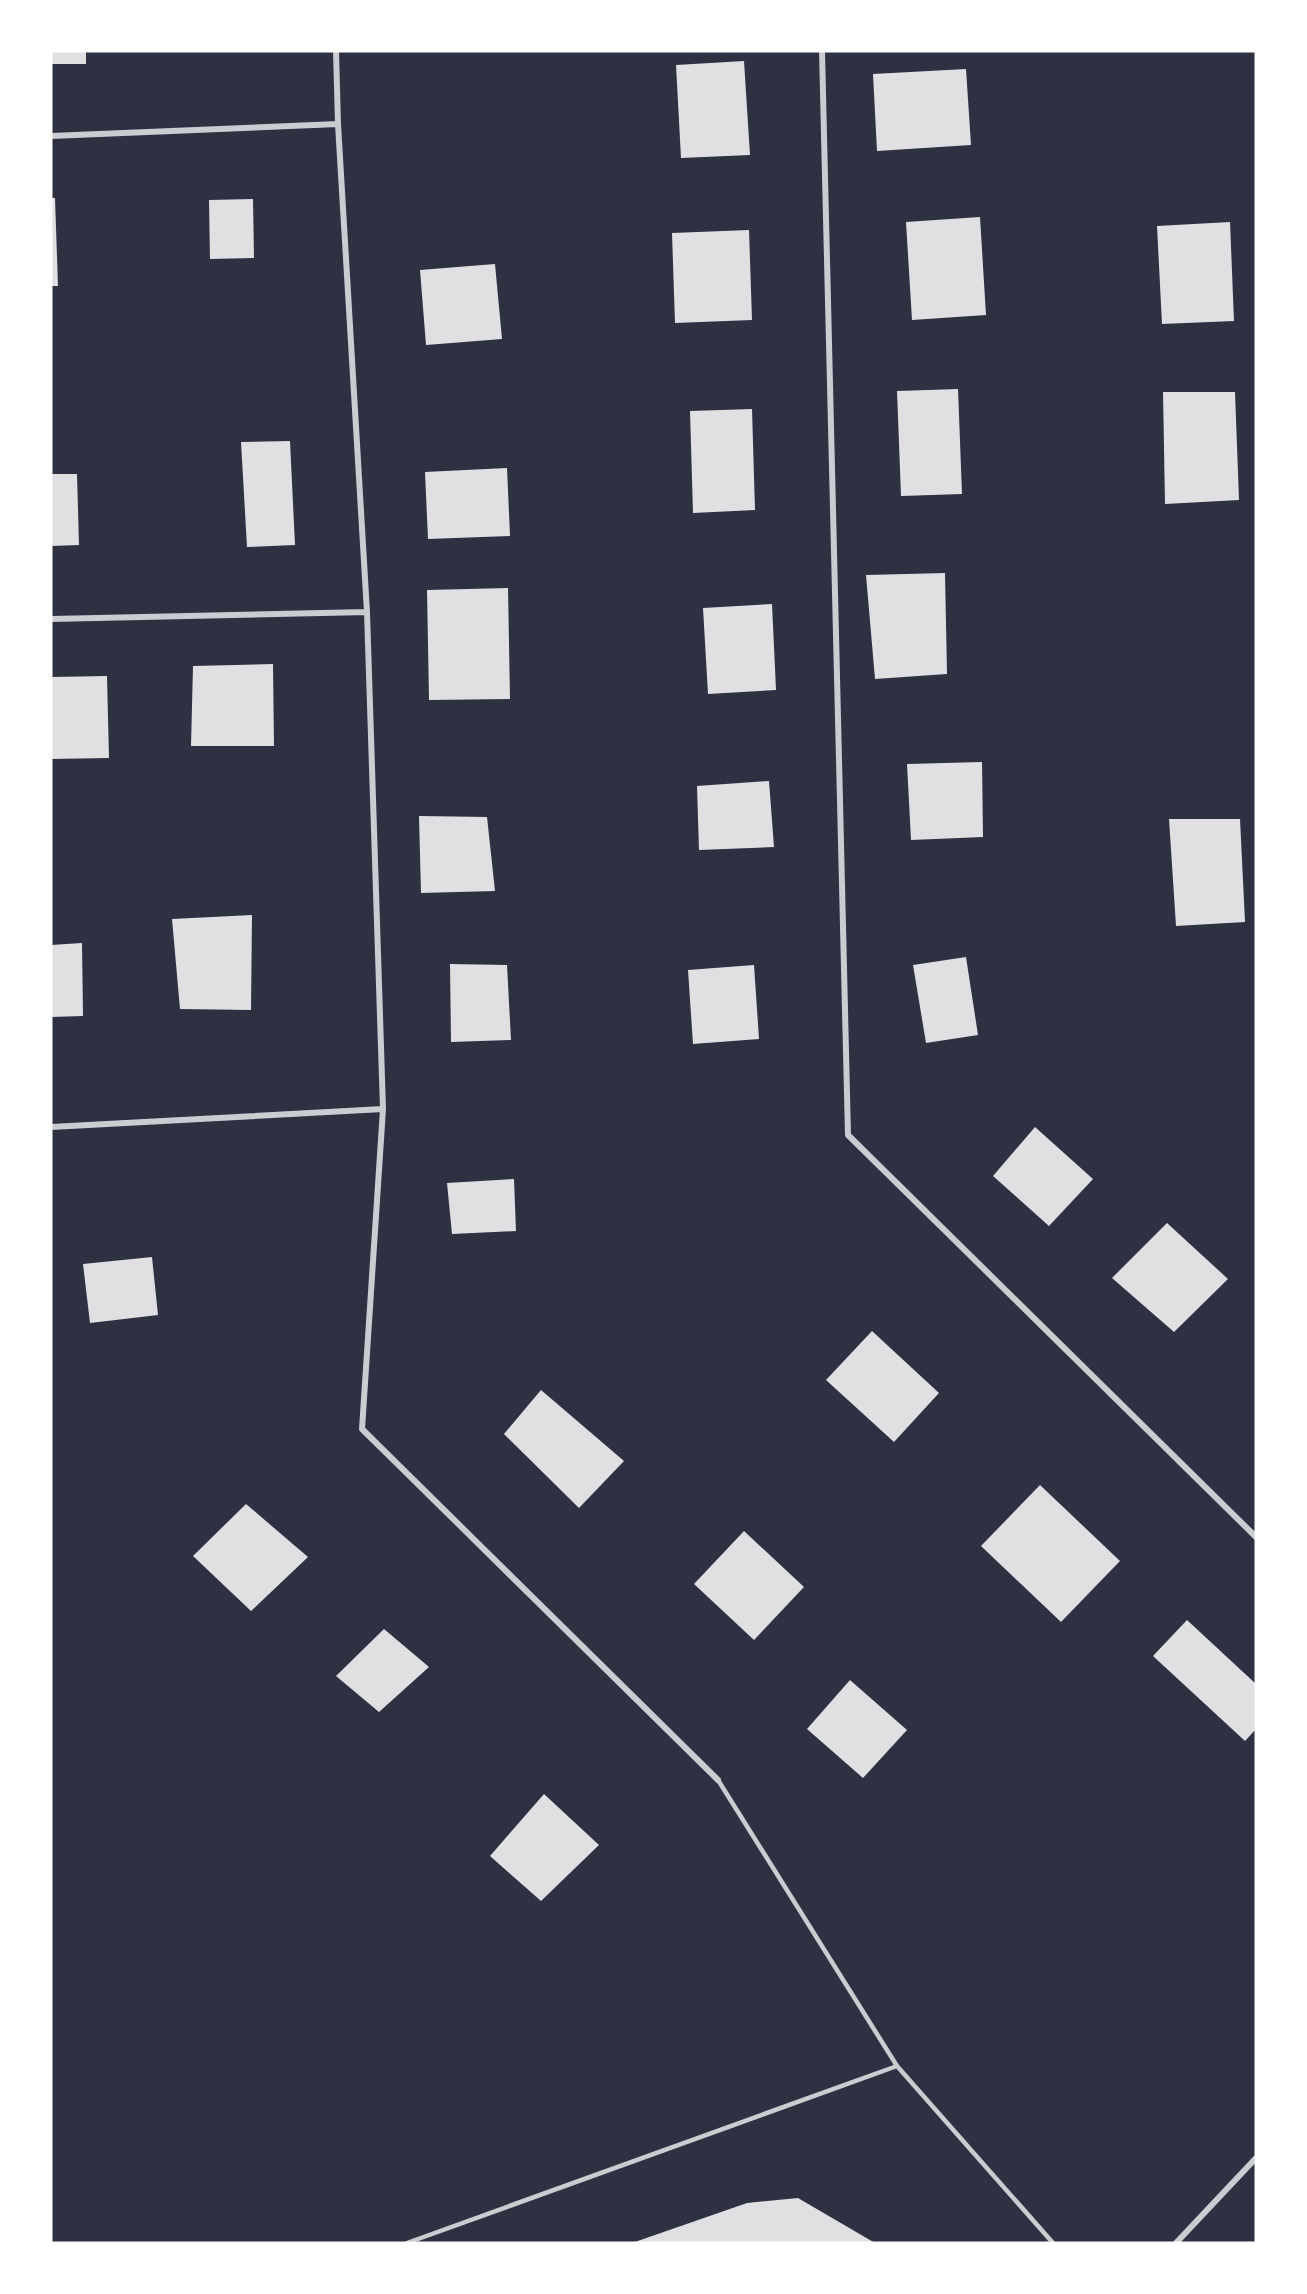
<svg xmlns="http://www.w3.org/2000/svg" width="1307" height="2294" viewBox="0 0 1307 2294" font-family="Manrope,sans-serif">
  <style>
    .building { fill: #e0e0e3 }
    .lines { fill: none; stroke-linecap: round; stroke-linejoin: round }
    .service { stroke: #caccd0; stroke-width: 4.5 }
    .minor { stroke: #caccd0; stroke-width: 6 }
  </style>
  <rect width="100%" height="100%" fill="#2d3142"/>
  <path class="building" d="M51 51H86V64H51Z
    M744 61 750 155 681 158 676 65Z
    M966 69 971 145 877 151 873 74Z
    M51 198H55L58 286H51Z
    M253 199 254 258 210 259 209 200Z
    M980 217 986 315 912 320 906 222Z
    M1230 222 1234 321 1162 324 1157 226Z
    M749 230 752 320 675 323 672 233Z
    M495 264 502 339 426 345 420 270Z
    M958 389 962 494 901 496 897 391Z
    M1163 392H1235L1239 500 1165 504Z
    M752 409 755 510 693 513 690 411Z
    M290 441 295 545 247 547 241 442Z
    M507 468 510 536 428 539 425 472Z
    M51 474H77L79 545 51 546Z
    M945 573 947 674 875 679 866 575Z
    M508 588 510 699 429 700 427 590Z
    M772 604 776 690 708 694 703 608Z
    M273 664 274 746H191L193 666Z
    M107 676 109 758 51 759V677Z
    M982 762 983 837 911 840 907 764Z
    M769 781 774 847 699 850 697 786Z
    M419 816 487 817 495 891 421 893Z
    M1169 819H1240L1245 922 1176 926Z
    M252 915 251 1010 180 1009 172 919Z
    M82 943 83 1016 51 1017V945Z
    M966 957 978 1035 926 1043 913 965Z
    M450 964 507 965 511 1040 451 1042Z
    M754 965 759 1039 693 1044 688 970Z
    M1035 1127 1093 1179 1049 1226 993 1176Z
    M514 1179 516 1231 452 1234 447 1183Z
    M1167 1223 1228 1279 1174 1332 1112 1278Z
    M152 1257 158 1315 90 1323 83 1264Z
    M872 1331 939 1393 894 1442 826 1380Z
    M541 1390 624 1461 579 1508 504 1434Z
    M1040 1485 1120 1561 1061 1622 981 1546Z
    M246 1504 308 1557 251 1611 193 1556Z
    M744 1531 804 1587 754 1640 694 1584Z
    M1187 1620 1256 1684V1729L1245 1741 1153 1656Z
    M384 1629 429 1667 379 1712 336 1676Z
    M850 1680 907 1730 863 1778 807 1729Z
    M544 1794 599 1845 541 1901 490 1856Z
    M798 2198 875 2243H632L747 2203Z"/>
  <g class="lines">
    <path class="service" d="M718 1780 897 2066
      M407 2243 897 2066 1053 2243"/>
    <path class="minor" d="M336 51 338 124 367 612 383 1109 362 1429 718 1780
      M822 51 848 1135 1256 1537
      M51 136 338 124
      M51 619 367 612
      M51 1127 383 1109
      M1176 2243 1256 2158"/>
  </g>
  <rect width="1307" height="2294" fill="none" stroke="#ffffff" stroke-width="105"/>
</svg>
